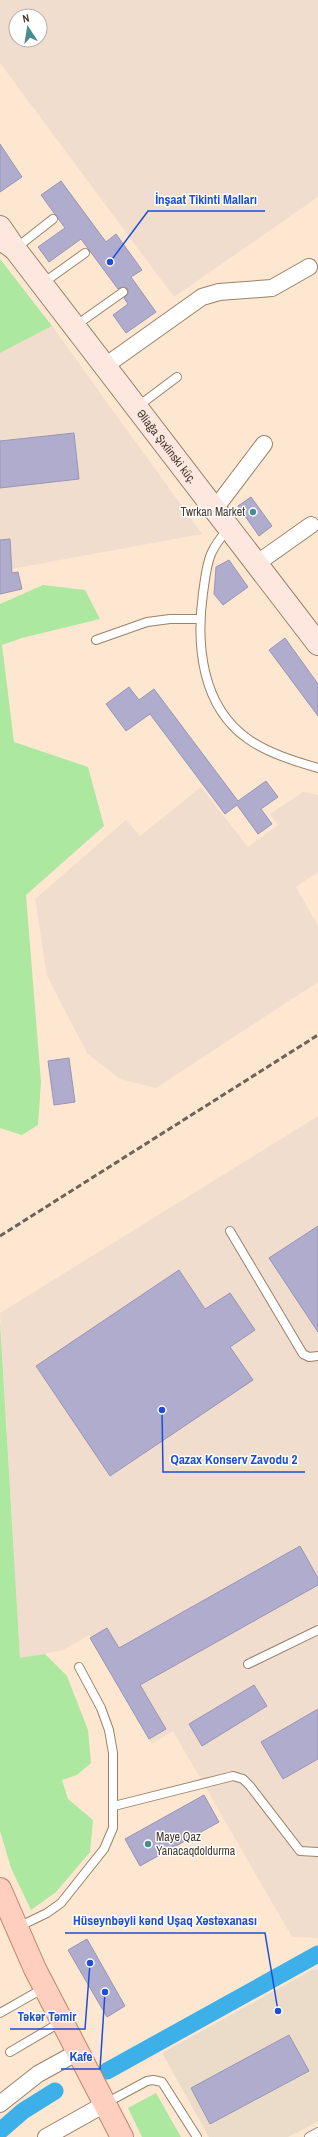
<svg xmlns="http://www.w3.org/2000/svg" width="318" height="2137" viewBox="0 0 318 2137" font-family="'Archivo Narrow',sans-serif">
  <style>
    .industrial { fill: #f1ddce; fill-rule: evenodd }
    .medical { fill: #ebdcc9 }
    .green { fill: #ace8a0 }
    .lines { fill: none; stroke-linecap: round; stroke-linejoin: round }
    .canal { stroke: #3db0e9; stroke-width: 17 }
    .building { fill: #afaccd; stroke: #9995b6 }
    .service-casing { stroke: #9b8268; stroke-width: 10 }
    .minor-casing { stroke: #9b8268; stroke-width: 18 }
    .secondary-casing { stroke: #9b8268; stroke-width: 24 }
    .primary-casing { stroke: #bd8571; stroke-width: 24 }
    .service { stroke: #fff; stroke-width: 8 }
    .minor { stroke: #fff; stroke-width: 16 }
    .secondary { stroke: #fee7df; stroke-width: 22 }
    .primary { stroke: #fecebf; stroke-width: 22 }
    .rail { stroke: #706255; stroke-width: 3; stroke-dasharray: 6 3; stroke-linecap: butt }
    .poi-dot { fill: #458d90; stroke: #fff; stroke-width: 1.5 }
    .labels { text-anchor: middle; stroke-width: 3; stroke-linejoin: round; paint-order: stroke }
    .street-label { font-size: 12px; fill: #453a2f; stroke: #fff }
    .poi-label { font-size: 12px; fill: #453a2f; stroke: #fff; text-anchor: end }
    .leader { fill: none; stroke: #1d4ed8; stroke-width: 1.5 }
    .callout-dot { fill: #1d4ed8; stroke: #fff; stroke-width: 1.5 }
    .callout-label { font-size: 13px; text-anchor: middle; font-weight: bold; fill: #1d4ed8; stroke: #fff; stroke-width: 3; stroke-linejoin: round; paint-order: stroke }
  </style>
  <rect width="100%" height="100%" fill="#fde7d1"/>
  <path class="industrial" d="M0 0H318V197L174 297 0 63ZM16 16H40V40H16Z
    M52 326 202 534 0 571V353Z
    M201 787 248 847 278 825 270 814 303 792 318 795V872L296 887 318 926V982L156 1088 120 1079 87 1053 47 976 35 899 126 820 140 836Z
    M318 1116V1938L292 1937 173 1731 152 1744 89 1635 63 1650 20 1659 0 1313Z"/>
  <path class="medical" d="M318 1969V2122L288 2137H209L162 2053 312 1970Z"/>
  <path class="green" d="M0 259 52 326 0 353Z
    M43 585 85 590 100 619 22 638 2 645 14 742 88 767 104 826 26 895 41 1082 38 1125 22 1135 0 1128V604Z
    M0 1321 20 1658 45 1654 67 1676 88 1730 91 1763 77 1775 62 1780 68 1799 93 1820 90 1852 56 1892 31 1910 11 1868 0 1831Z
    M156 2093 181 2137H142L128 2108Z"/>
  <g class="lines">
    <path class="canal" d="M107 2071 318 1954
      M0 2131 23 2111 55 2091"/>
  </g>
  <path class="building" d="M0 144 22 177 0 192Z
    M61 181 106 242 116 234 142 270 131 277 156 312 126 333 113 315 128 304 124 298 128 294V289L123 287 118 289 81 239 49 262 38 247 65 228 41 195Z
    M74 433 79 479 0 488V441Z
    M251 497 272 526 259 536 238 506Z
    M10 539 12 573 18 572 22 589 0 594V540Z
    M229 560 248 587 223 605 214 594 216 567Z
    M285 638 318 684V716L269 650Z
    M129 687 139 700 154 689 238 801 266 781 278 797 261 809 272 824 258 834 237 805 225 814 150 714 126 731 106 704Z
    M69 1058 75 1102 54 1105 48 1061Z
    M318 1226V1332L269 1258Z
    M179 1270 205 1309 230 1293 255 1330 230 1347 253 1380 110 1476 36 1366Z
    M300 1546 318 1578V1585L140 1685 166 1729 149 1739 90 1638 107 1628 119 1648Z
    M254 1685 267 1706 202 1746 189 1724Z
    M318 1709V1759L283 1779 261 1742Z
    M204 1795 219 1822 140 1866 125 1839Z
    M87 1939 125 2006 107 2017 68 1950Z
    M289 2035 309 2071 210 2124 191 2088Z"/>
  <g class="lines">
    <defs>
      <path id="service" d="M16 248 53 219
        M43 283 85 253
        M75 326 123 292
        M137 407 177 377
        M228 529C221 537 215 545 211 554 206 566 205 580 203 593 196 644 201 706 248 739 268 753 294 761 318 768
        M96 640 147 622 170 619H199
        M230 1231 303 1354 309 1357 318 1356
        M248 1664 318 1630
        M114 1806 233 1776 243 1779 250 1786 300 1851 318 1852
        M18 1927 47 1913 61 1903 104 1849 113 1828V1753L109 1730 101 1708 79 1667
        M0 2013 44 1988
        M10 2052 61 2022
        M106 2103 147 2081 153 2080 162 2082 197 2137
        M309 2137 318 2132"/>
      <path id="minor" d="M105 366 202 297 219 292 272 288 309 267
        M214 510 264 444
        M256 564 311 525
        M0 2104 38 2074 78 2052
        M46 2137 105 2104"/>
      <g id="secondary">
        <path d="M0 227 15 249 0 238"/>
        <path id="s1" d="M15 249 318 644"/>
      </g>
      <path id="primary" d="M0 1889 35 1969 122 2137"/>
    </defs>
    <use href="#service" class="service-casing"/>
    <use href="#minor" class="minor-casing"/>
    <use href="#secondary" class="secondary-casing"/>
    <use href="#primary" class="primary-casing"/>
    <use href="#service" class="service"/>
    <use href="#minor" class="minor"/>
    <use href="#secondary" class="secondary"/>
    <use href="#primary" class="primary"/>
    <path class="rail" d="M0 1236 318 1035"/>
  </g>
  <g class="poi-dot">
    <circle cx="253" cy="512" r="4"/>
    <circle cx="148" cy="1844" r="4"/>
  </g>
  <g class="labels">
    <g class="street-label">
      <text dy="4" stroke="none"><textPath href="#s1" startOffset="249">Əliağa Şıxlinski küç.</textPath></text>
    </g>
    <g class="poi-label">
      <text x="245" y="516">Twrkan Market</text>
      <text x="156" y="1841" text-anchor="start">Maye Qaz<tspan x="156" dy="14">Yanacaqdoldurma</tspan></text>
    </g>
  </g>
  <path class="leader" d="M110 262L148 211H265M162 1410L163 1472H305M278 2011L265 1933H65M90 1963L85 2029H10M105 1992L100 2069H61"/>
  <g class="callout-dot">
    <circle cx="110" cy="262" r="4"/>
    <circle cx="162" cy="1410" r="4"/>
    <circle cx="278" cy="2011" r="4"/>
    <circle cx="90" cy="1963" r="4"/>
    <circle cx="105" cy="1992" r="4"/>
  </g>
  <g class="callout-label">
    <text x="206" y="204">İnşaat Tikinti Malları</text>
    <text x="234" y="1464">Qazax Konserv Zavodu 2</text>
    <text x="165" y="1925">Hüseynbəyli kənd Uşaq Xəstəxanası</text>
    <text x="47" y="2021">Təkər Təmir</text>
    <text x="81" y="2061">Kafe</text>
  </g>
  <g transform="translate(28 28) rotate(348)"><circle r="19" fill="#ffffff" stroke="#b5b0ac"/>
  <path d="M0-3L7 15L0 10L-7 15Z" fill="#458d90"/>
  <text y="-6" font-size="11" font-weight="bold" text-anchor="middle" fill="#453a2f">N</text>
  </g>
</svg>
